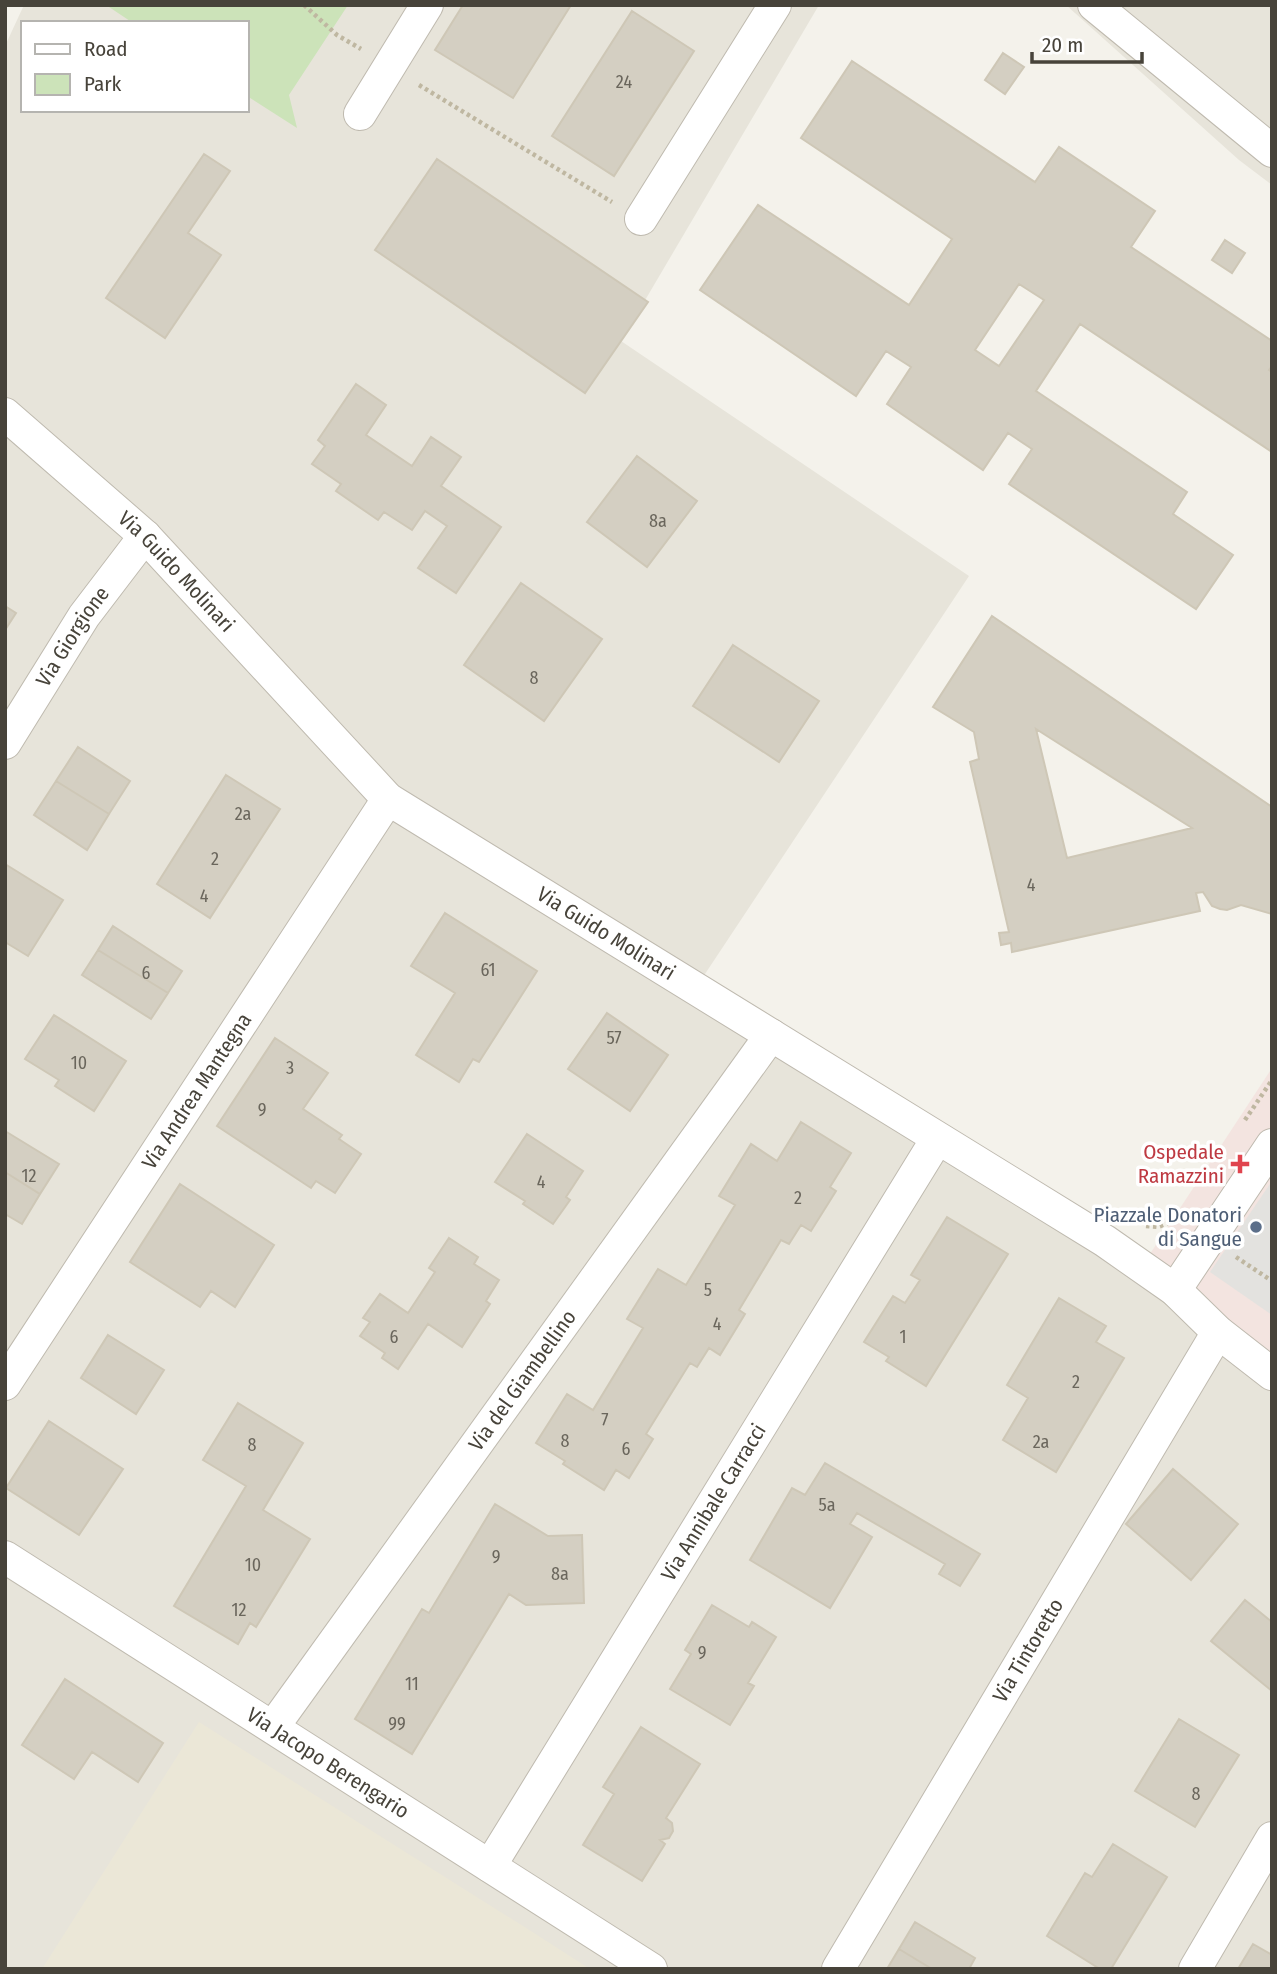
<svg xmlns="http://www.w3.org/2000/svg" width="1277" height="1974" viewBox="0 0 1277 1974" font-family="'Fira Sans Condensed',sans-serif">
  <style>
    .residential { fill: #e7e4da; fill-rule: evenodd }
    .education { fill: #ebe7d7 }
    .medical { fill: #f3e4e0 }
    .green { fill: #cce3b9 }
    .parking { fill: #e3e2df }
    .building { fill: #d4cfc2; stroke: #cec7b6; stroke-width: 2; fill-rule: evenodd }
    .lines { fill: none; stroke-linecap: round; stroke-linejoin: round }
    .minor-casing { stroke: #bfbaaf; stroke-width: 34 }
    .path { stroke: #bfb7a1; stroke-width: 4.5; stroke-dasharray: 3.5 3.5; stroke-linecap: butt }
    .minor { stroke: #fff; stroke-width: 32 }
    .health-dot { fill: #e0444e; stroke: #fff; stroke-width: 2.5 }
    .service-dot { fill: #5c6f8a; stroke: #fff; stroke-width: 2.5 }
    .labels { text-anchor: middle; stroke-width: 7; stroke-linejoin: round; paint-order: stroke }
    .number-label { font-size: 18px; fill: #6a665c }
    .street-label { font-size: 21px; fill: #47433a; stroke: #fff }
    .health-label { font-size: 21px; fill: #be3a42; stroke: #fff; text-anchor: end }
    .service-label { font-size: 21px; fill: #4e5e75; stroke: #fff; text-anchor: end }
  </style>
  <rect width="100%" height="100%" fill="#f4f2eb"/>
  <path class="residential" d="M24 5H819L621 341 969 576 703 977 1272 1374V1969H5V46ZM23 23H247V110H23Z
    M1066 5H1272V185L1239 160Z"/>
  <path class="education" d="M199 1722 534 1933 590 1969H42Z"/>
  <path class="medical" d="M1272 1068V1374L1146 1260Z"/>
  <path class="green" d="M106 5H348L289 95 297 128 247 96V23H133Z"/>
  <path class="parking" d="M1272 1181V1315L1210 1272Z"/>
  <path class="building" d="M463 5H571L513 98 435 50Z
    M632 11 694 51 614 176 552 136Z
    M1003 53 1024 67 1005 94 985 80Z
    M852 61 1035 182 1059 147 1155 211 1131 247 1272 341V366L1269 370 1272 372V452L1080 324 1036 391 1187 492 1173 514 1233 555 1196 609 1009 484 1032 449 1008 433 983 470 887 404 911 367 886 351 856 396 700 290 758 205 909 305 952 239 801 138ZM1019 284 1044 300 999 366 975 350Z
    M204 154 230 171 188 233 221 255 165 338 106 298Z
    M437 159 648 302 585 393 375 250Z
    M1225 240 1245 253 1232 273 1212 260Z
    M356 384 386 405 366 435 412 466 431 437 461 457 441 486 501 527 456 593 418 568 447 526 425 511 412 530 384 512 378 520 336 491 341 484 312 464 325 446 318 440Z
    M637 456 697 501 647 567 587 522Z
    M521 583 602 639 544 721 464 665Z
    M5 606 16 613 5 630Z
    M992 616 1272 807V914L1241 905 1227 910 1220 909 1212 906 1203 892 1196 893 1200 911 1012 952 1011 943 1001 945 999 933 1009 932 970 762 979 759 974 732 933 707ZM1036 729 1192 828 1067 858Z
    M733 645 819 701 779 762 693 706Z
    M78 747 130 781 109 814 56 781Z
    M226 775 280 809 210 918 157 884Z
    M56 781 109 814 87 850 34 815Z
    M5 864 63 900 28 956 5 942Z
    M445 913 537 971 479 1062 473 1059 459 1082 416 1055 455 993 411 966Z
    M113 926 182 971 168 993 98 950Z
    M98 950 168 993 151 1019 82 975Z
    M607 1013 668 1055 630 1111 568 1069Z
    M54 1015 126 1061 94 1111 55 1086 59 1080 25 1059Z
    M275 1038 328 1073 303 1109 342 1135 339 1139 361 1154 335 1193 316 1181 311 1188 217 1126Z
    M801 1122 851 1153 830 1187 836 1191 811 1231 801 1225 789 1244 781 1240 739 1310 745 1314 720 1355 709 1348 697 1367 690 1363 646 1434 653 1439 629 1478 616 1470 604 1490 563 1464 565 1461 536 1443 567 1394 593 1410 643 1328 627 1319 658 1269 686 1285 735 1205 719 1196 751 1144 777 1161Z
    M5 1131 59 1164 40 1194 5 1172Z
    M527 1134 583 1171 566 1197 570 1200 553 1224 523 1204 525 1201 495 1182Z
    M5 1172 40 1194 22 1224 5 1214Z
    M180 1184 274 1245 235 1307 211 1291 200 1307 130 1262Z
    M947 1217 1008 1254 926 1386 886 1361 889 1357 864 1342 893 1296 905 1303 920 1280 911 1275Z
    M449 1238 478 1257 474 1264 499 1280 486 1301 490 1304 462 1347 428 1324 398 1369 382 1358 385 1353 360 1336 370 1322 363 1318 380 1294 408 1313 435 1272 429 1268Z
    M1059 1298 1106 1326 1096 1342 1124 1358 1056 1472 1003 1440 1028 1398 1007 1385Z
    M108 1335 164 1370 136 1414 81 1378Z
    M238 1403 303 1443 263 1510 310 1539 256 1627 250 1623 238 1644 174 1606 246 1486 203 1460Z
    M49 1421 123 1469 79 1535 6 1488Z
    M825 1463 980 1554 960 1586 939 1574 945 1564 857 1513 850 1524 872 1537 830 1608 750 1560 792 1488 805 1495Z
    M1173 1469 1238 1524 1191 1580 1126 1524Z
    M495 1504 548 1536 582 1535 584 1603 526 1605 509 1594 412 1754 355 1719 422 1609 429 1613Z
    M1245 1600 1272 1622V1691L1211 1641Z
    M712 1605 749 1627 752 1622 776 1637 748 1683 754 1686 730 1725 670 1689 691 1654 685 1650Z
    M65 1679 163 1743 138 1782 92 1752 74 1779 22 1745Z
    M1179 1719 1239 1755 1195 1827 1135 1791Z
    M641 1727 700 1764 666 1818 672 1823 673 1831 669 1838 660 1840 665 1844 642 1881 583 1845 614 1794 603 1787Z
    M1113 1844 1167 1877 1111 1969H1100L1047 1936 1085 1873 1092 1877Z
    M915 1922 975 1958 969 1969H932L899 1949Z
    M1253 1944 1272 1955V1969H1238Z
    M899 1949 932 1969H887Z"/>
  <g class="lines">
    <defs>
      <g id="minor">
        <path d="M1094 5 1272 151"/>
        <path d="M360 114 427 5"/>
        <path d="M641 219 775 5"/>
        <path id="s1" d="M5 414 145 536 388 799 1105 1241 1175 1290 1218 1332 1272 1374"/>
        <path id="s2" d="M5 743 84 616 145 536"/>
        <path d="M1175 1290 1272 1145"/>
        <path id="s3" d="M5 1384 388 799"/>
        <path id="s4" d="M5 1557 651 1969"/>
        <path id="s5" d="M273 1727 771 1035"/>
        <path id="s6" d="M490 1866 937 1139"/>
        <path id="s7" d="M838 1969 1218 1332"/>
        <path d="M1195 1969 1272 1838"/>
      </g>
    </defs>
    <use href="#minor" class="minor-casing"/>
    <path class="path" d="M304 5 337 35 361 49
      M419 85 612 202
      M1245 1120 1272 1080
      M1146 1226 1158 1227 1181 1218
      M1236 1257 1272 1281"/>
    <use href="#minor" class="minor"/>
  </g>
  <path class="health-dot" d="M1236.5 1153.5h7v7h7v7h-7v7h-7v-7h-7v-7h7z"/>
  <circle class="service-dot" cx="1256" cy="1227" r="7"/>
  <g class="labels">
    <g class="number-label">
      <text x="624" y="88">24</text>
      <text x="658" y="527">8a</text>
      <text x="534" y="684">8</text>
      <text x="243" y="820">2a</text>
      <text x="215" y="865">2</text>
      <text x="1031" y="891">4</text>
      <text x="204" y="902">4</text>
      <text x="488" y="976">61</text>
      <text x="146" y="979">6</text>
      <text x="614" y="1044">57</text>
      <text x="79" y="1069">10</text>
      <text x="290" y="1074">3</text>
      <text x="262" y="1116">9</text>
      <text x="29" y="1182">12</text>
      <text x="541" y="1188">4</text>
      <text x="798" y="1204">2</text>
      <text x="708" y="1296">5</text>
      <text x="717" y="1330">4</text>
      <text x="394" y="1343">6</text>
      <text x="903" y="1343">1</text>
      <text x="1076" y="1388">2</text>
      <text x="605" y="1426">7</text>
      <text x="565" y="1447">8</text>
      <text x="1041" y="1448">2a</text>
      <text x="252" y="1451">8</text>
      <text x="626" y="1455">6</text>
      <text x="827" y="1511">5a</text>
      <text x="496" y="1563">9</text>
      <text x="253" y="1571">10</text>
      <text x="560" y="1580">8a</text>
      <text x="239" y="1616">12</text>
      <text x="702" y="1659">9</text>
      <text x="412" y="1690">11</text>
      <text x="397" y="1730">99</text>
      <text x="1196" y="1800">8</text>
    </g>
    <g class="street-label">
      <text dy="7" stroke="none"><textPath href="#s1" startOffset="233">Via Guido Molinari</textPath></text>
      <text dy="7" stroke="none"><textPath href="#s2" startOffset="126">Via Giorgione</textPath></text>
      <text dy="7" stroke="none"><textPath href="#s1" startOffset="800">Via Guido Molinari</textPath></text>
      <text dy="7" stroke="none"><textPath href="#s3" startOffset="350">Via Andrea Mantegna</textPath></text>
      <text dy="7" stroke="none"><textPath href="#s5" startOffset="427">Via del Giambellino</textPath></text>
      <text dy="7" stroke="none"><textPath href="#s6" startOffset="427">Via Annibale Carracci</textPath></text>
      <text dy="7" stroke="none"><textPath href="#s7" startOffset="371">Via Tintoretto</textPath></text>
      <text dy="7" stroke="none"><textPath href="#s4" startOffset="383">Via Jacopo Berengario</textPath></text>
    </g>
    <g class="health-label">
      <text x="1224" y="1159">Ospedale<tspan x="1224" dy="24">Ramazzini</tspan></text>
    </g>
    <g class="service-label">
      <text x="1242" y="1222">Piazzale Donatori<tspan x="1242" dy="24">di Sangue</tspan></text>
    </g>
  </g>
  <rect width="1277" height="1974" fill="none" stroke="#47433a" stroke-width="14"/>
  <rect x="21" y="21" width="228" height="91" fill="#ffffff" stroke="#b5b4b0" stroke-width="2"/>
  <rect x="35" y="44" width="35" height="10" fill="#ffffff" stroke="#b5b4b0" stroke-width="2"/>
  <text x="84" y="56" font-size="21" fill="#47433a">Road</text>
  <rect x="35" y="74" width="35" height="21" fill="#cce3b9" stroke="#b5b4b0" stroke-width="2"/>
  <text x="84" y="91" font-size="21" fill="#47433a">Park</text>
  <path d="M1032 52v10h110v-10" fill="none" stroke="#47433a" stroke-width="3.5"/>
  <text x="1042" y="52" font-size="21" fill="#47433a" stroke="#ffffff" stroke-width="5" paint-order="stroke">20 m</text>
</svg>
